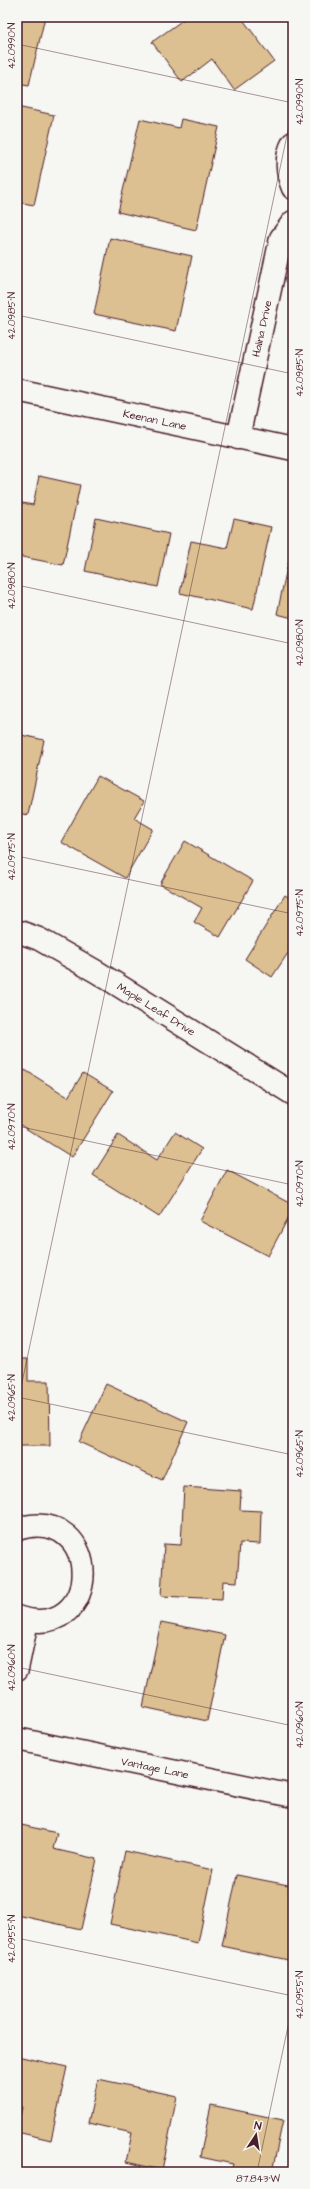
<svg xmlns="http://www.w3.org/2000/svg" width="310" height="2189" viewBox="0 0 310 2189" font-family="'Architects Daughter',sans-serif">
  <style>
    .building { fill: #dcc091; stroke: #4a1f2b }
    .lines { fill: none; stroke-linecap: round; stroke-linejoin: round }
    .street-casing { stroke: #4a1f2b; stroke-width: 25 }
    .street { stroke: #f6f6f2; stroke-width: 22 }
    .ticks { fill: none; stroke: #4a1f2b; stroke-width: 1; stroke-opacity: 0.45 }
    .labels { text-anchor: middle; stroke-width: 4; stroke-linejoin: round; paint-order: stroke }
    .street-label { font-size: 11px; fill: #4a1f2b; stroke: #f6f6f2 }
    .neatline { fill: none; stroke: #4a1f2b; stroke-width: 1.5 }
    .ticks-label { font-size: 10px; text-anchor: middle; fill: #4a1f2b }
  </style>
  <rect width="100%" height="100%" fill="#f6f6f2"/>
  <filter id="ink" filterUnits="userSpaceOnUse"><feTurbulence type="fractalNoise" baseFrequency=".025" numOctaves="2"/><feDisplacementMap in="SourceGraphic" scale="8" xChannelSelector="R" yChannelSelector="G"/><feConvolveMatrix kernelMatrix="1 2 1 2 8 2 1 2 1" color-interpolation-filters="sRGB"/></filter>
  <g filter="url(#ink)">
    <path class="building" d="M17 17H45L29 85 17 83Z
      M187 17H241L274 61 234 90 212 59 182 82 152 42Z
      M17 107 54 115 34 205 17 202Z
      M140 119 179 128 181 119 219 127 196 230 118 212Z
      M110 238 192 256 176 331 94 314Z
      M39 476 80 485 63 565 17 556V502L33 505Z
      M96 518 169 534 158 587 85 571Z
      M234 519 271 527 253 609 180 593 191 541 227 548Z
      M288 563 293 565V618L277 614Z
      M17 734 44 740 28 815 17 813Z
      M98 776 144 801 134 818 153 829 125 878 61 842Z
      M185 841 253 881 220 937 194 922 202 908 160 884Z
      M285 895 293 900V956L288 953 272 977 245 959Z
      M25 1070 68 1097 83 1073 113 1091 72 1157 17 1123V1082Z
      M175 1132 202 1149 159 1217 93 1175 118 1135 157 1160Z
      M227 1170 293 1205V1209L268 1256 200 1221Z
      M17 1359H28V1381H49L50 1446H17Z
      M106 1384 188 1422 162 1480 79 1442Z
      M184 1487 241 1491 240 1510 261 1511 260 1544 240 1543 237 1582 223 1581 222 1599 161 1596 164 1544 181 1545Z
      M161 1622 225 1635 207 1721 143 1707Z
      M17 1824 57 1833 53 1849 97 1859 81 1929 17 1915Z
      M125 1851 213 1870 198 1943 110 1924Z
      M237 1875 293 1886V1961L222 1946Z
      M17 2056 67 2067 51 2140 17 2132 22 2107 17 2106Z
      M98 2079 177 2096 162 2170 126 2162 132 2133 88 2123Z
      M211 2105 283 2120 272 2172H231L233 2164 200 2157Z"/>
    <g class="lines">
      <defs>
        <g id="street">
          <path d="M293 143C285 157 287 174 293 188"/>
          <path id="s1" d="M17 390 293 449"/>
          <path id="s2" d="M238 438 281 238 293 222"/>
          <path id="s3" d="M17 931 39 939 97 972 293 1094"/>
          <path d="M17 1529C105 1502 104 1646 17 1617"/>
          <path d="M17 1669 27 1621"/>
          <path id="s4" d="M17 1739 293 1796"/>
        </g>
      </defs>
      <use href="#street" class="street-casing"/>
      <use href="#street" class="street"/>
    </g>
  </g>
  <path class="ticks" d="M17 44 293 103M17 315 293 374M17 585 293 644M17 856 293 914M17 1126 293 1185M17 1397 293 1455M17 1406 293 107M17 1667 293 1726M17 1938 293 1996M257 2172 293 2003"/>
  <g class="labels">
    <g class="street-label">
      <text dy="4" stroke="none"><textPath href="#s2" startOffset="112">Halina Drive</textPath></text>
      <text dy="4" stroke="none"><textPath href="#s1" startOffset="141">Keenan Lane</textPath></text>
      <text dy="4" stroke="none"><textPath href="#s3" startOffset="160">Maple Leaf Drive</textPath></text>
      <text dy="4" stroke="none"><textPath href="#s4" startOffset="141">Vantage Lane</textPath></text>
    </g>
  </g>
  <rect width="310" height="2189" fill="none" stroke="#f6f6f2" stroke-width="44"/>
  <g transform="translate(256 2135) rotate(12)" stroke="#f6f6f2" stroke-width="3" paint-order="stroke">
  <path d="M0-3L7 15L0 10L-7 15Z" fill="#4a1f2b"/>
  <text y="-6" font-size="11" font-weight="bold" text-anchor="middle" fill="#4a1f2b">N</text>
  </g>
  <rect x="22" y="22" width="266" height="2145" class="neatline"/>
  <g class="ticks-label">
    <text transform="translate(11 46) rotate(-90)" y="4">42.0990°N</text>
    <text transform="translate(299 102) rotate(-90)" y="4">42.0990°N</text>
    <text transform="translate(11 316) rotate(-90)" y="4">42.0985°N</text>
    <text transform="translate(299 373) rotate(-90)" y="4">42.0985°N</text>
    <text transform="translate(11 586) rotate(-90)" y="4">42.0980°N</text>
    <text transform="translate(299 643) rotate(-90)" y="4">42.0980°N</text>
    <text transform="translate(11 857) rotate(-90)" y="4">42.0975°N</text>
    <text transform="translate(299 913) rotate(-90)" y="4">42.0975°N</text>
    <text transform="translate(11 1127) rotate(-90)" y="4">42.0970°N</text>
    <text transform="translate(299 1184) rotate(-90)" y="4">42.0970°N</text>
    <text transform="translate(11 1398) rotate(-90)" y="4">42.0965°N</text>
    <text transform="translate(299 1454) rotate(-90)" y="4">42.0965°N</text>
    <text transform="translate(11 1668) rotate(-90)" y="4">42.0960°N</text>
    <text transform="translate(299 1725) rotate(-90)" y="4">42.0960°N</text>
    <text transform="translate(11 1939) rotate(-90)" y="4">42.0955°N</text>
    <text transform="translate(299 1995) rotate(-90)" y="4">42.0955°N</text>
    <text x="258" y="2182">87.843°W</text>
  </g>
</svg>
